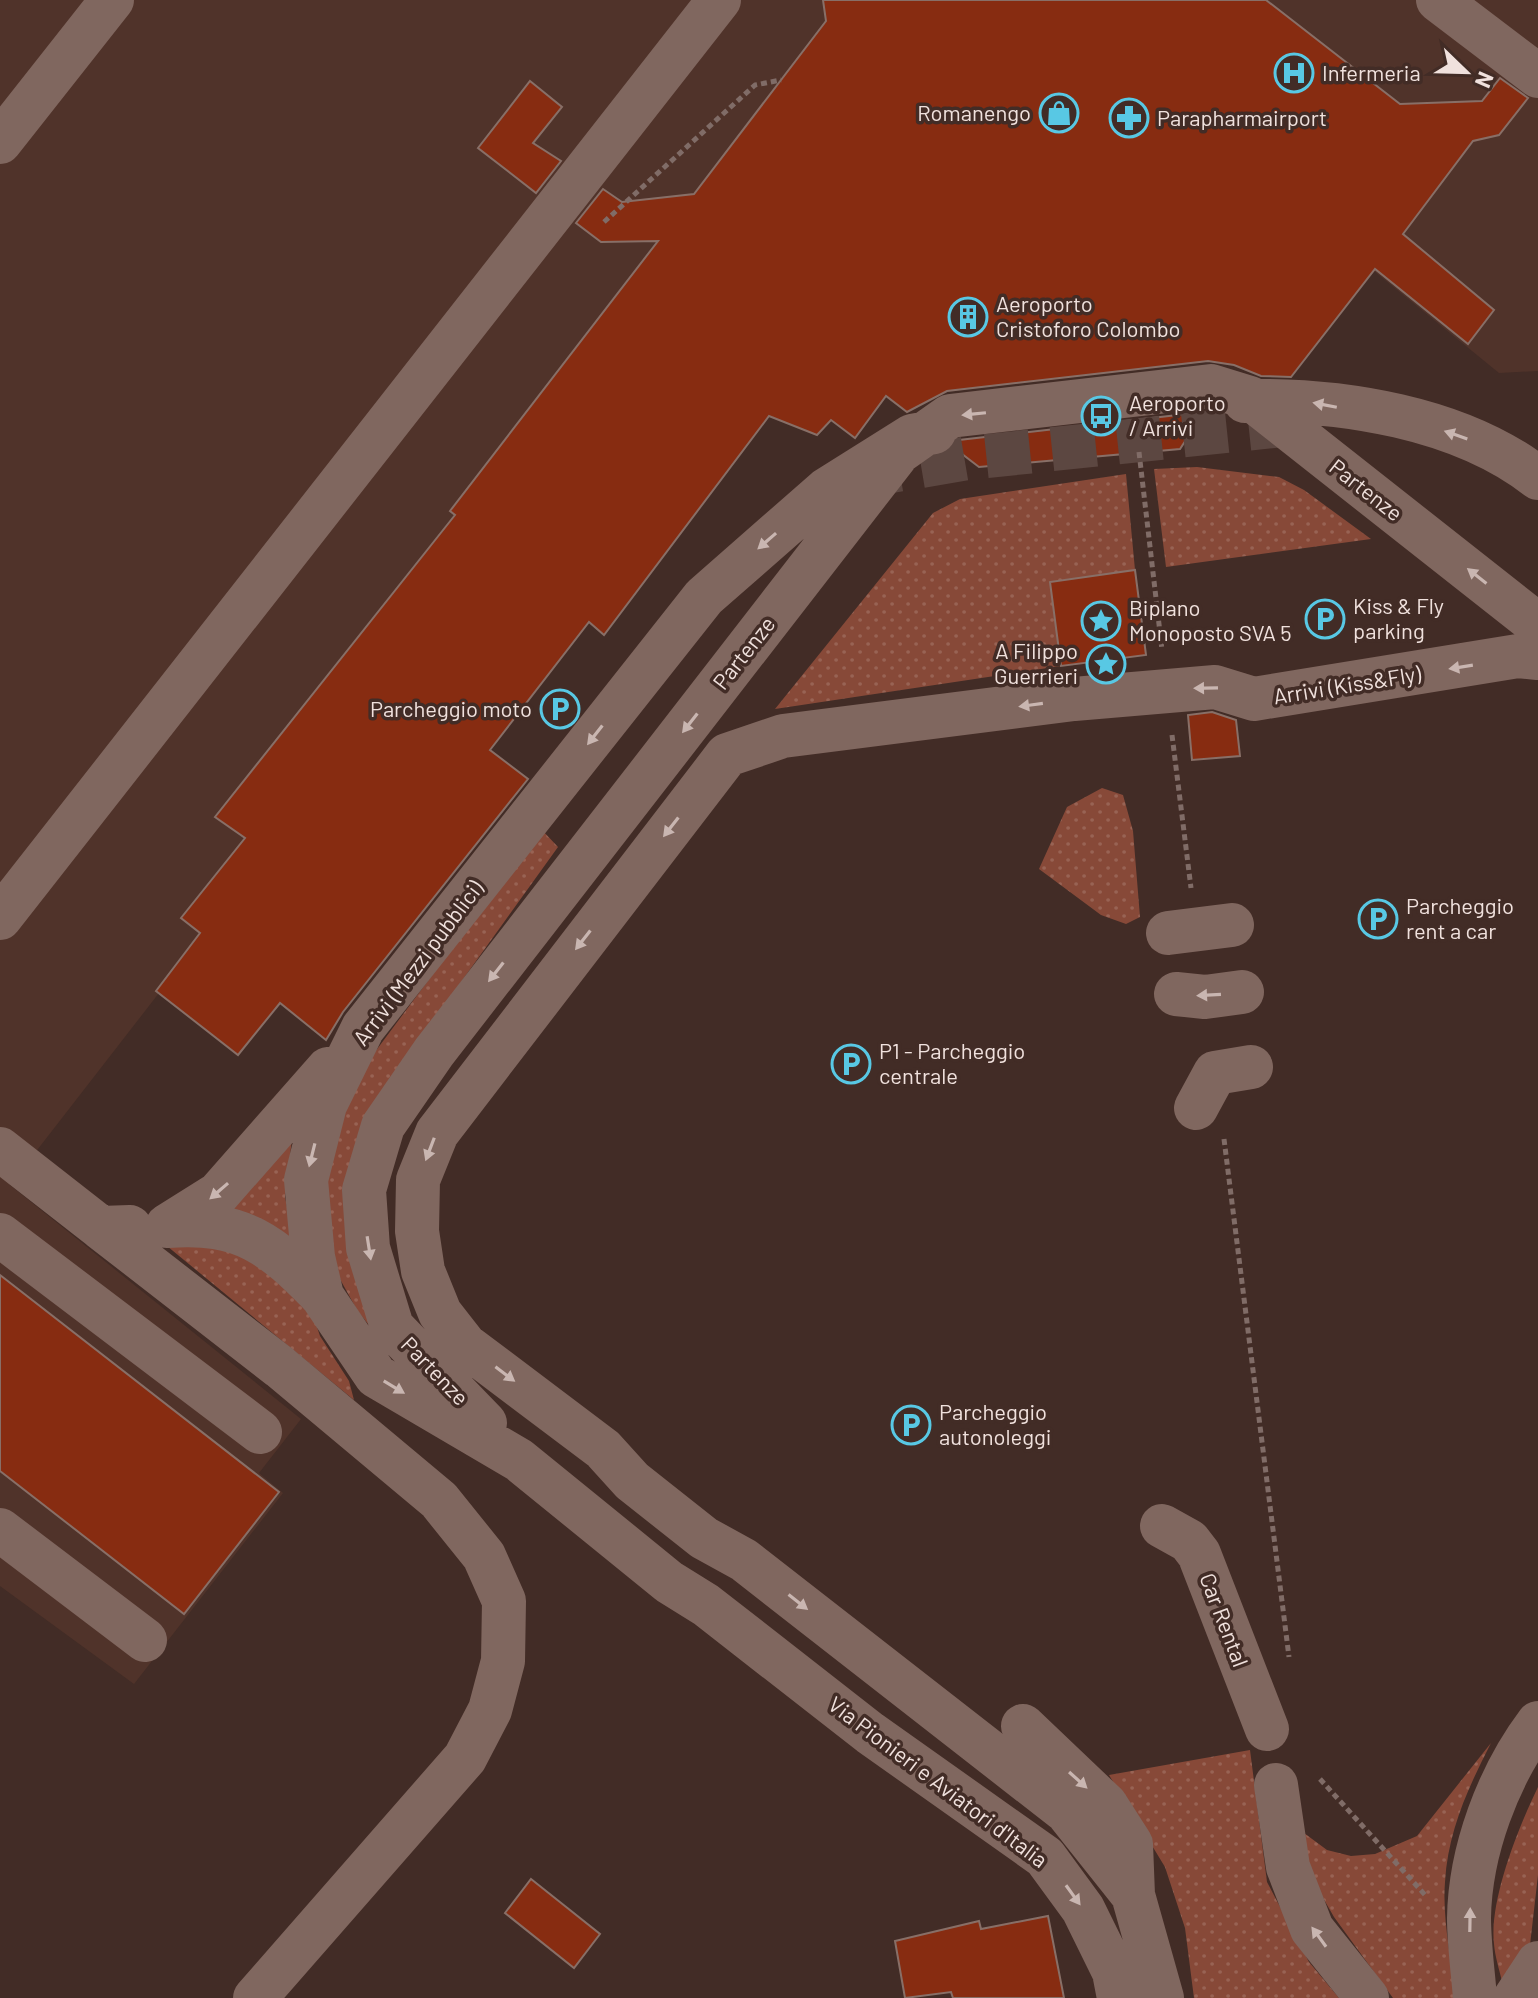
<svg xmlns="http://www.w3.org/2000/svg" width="1538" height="1998" viewBox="0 0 1538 1998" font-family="Barlow,sans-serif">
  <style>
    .built { fill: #50332a }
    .grass { fill: url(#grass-dots) }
    .building { fill: #872c11; stroke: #886f67; stroke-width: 2 }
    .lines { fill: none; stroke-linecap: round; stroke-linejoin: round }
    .minor-tunnel { stroke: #5c4741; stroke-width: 44; stroke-dasharray: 44 22; stroke-linecap: butt }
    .path { stroke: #806c67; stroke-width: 5; stroke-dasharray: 6 4; stroke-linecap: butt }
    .minor { stroke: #80675f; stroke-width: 44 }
    .oneway { fill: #c9b6b1 }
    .labels { text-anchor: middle; stroke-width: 7; stroke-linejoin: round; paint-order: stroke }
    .poi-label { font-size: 22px; fill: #f0e1dd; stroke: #422c26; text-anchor: start }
    .street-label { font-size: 22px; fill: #f0e1dd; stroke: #422c26 }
  </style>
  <defs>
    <pattern id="grass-dots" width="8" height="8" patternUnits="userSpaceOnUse" patternTransform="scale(2)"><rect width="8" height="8" fill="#874938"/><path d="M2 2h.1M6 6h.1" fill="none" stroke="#986354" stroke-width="1.8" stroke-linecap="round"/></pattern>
  </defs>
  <rect width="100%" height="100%" fill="#422c26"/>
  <path class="built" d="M0 0H1538V371L1499 373 1374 271 760 353 159 993 10 1185 301 1419 259 1473 283 1493 134 1684 0 1586Z"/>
  <path class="grass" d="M1197 467 1279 477 1304 490 1371 539 1166 567 1154 469Z
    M1126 474 1135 570 1050 582 1061 666 775 709 933 513 960 499Z
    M1102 788 1123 795 1133 831 1140 917 1126 924 1101 915 1039 869 1067 807Z
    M541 829 558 847 379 1096 387 1348 357 1310 335 1270 326 1177 331 1143 363 1068Z
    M292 1139 285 1197 296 1253 229 1214Z
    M230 1243 308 1300 320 1336 349 1381 354 1400 167 1246Z
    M1491 1743C1468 1788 1448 1831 1445 1882 1442 1919 1452 1961 1455 1998H1393L1334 1917 1311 1877 1304 1833 1327 1850 1351 1856 1375 1854 1417 1836Z
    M1250 1750 1267 1882 1309 1962 1339 1998H1194L1185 1928 1165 1867 1109 1775Z
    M1538 1787V1875L1530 1945 1502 1981C1499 1969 1495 1956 1494 1944 1489 1900 1519 1826 1538 1787Z"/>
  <path class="building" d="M823 0H1266L1400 104 1482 101 1500 78 1528 98 1499 135 1473 141 1403 234 1494 310 1468 344 1375 269 1291 377 1261 376 1234 365 1208 361 947 391 907 412 886 396 855 438 831 420 817 435 769 416 604 635 589 622 490 750 528 779 343 1012 326 1040 280 1003 238 1055 156 991 200 933 181 918 245 838 215 817 455 515 450 511 658 241 601 242 576 223 603 189 622 202 694 194 826 21Z
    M530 81 562 107 533 143 561 161 536 193 478 148Z
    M1204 412 1180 449 979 467 953 447 959 440Z
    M1135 570 1146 655 1061 666 1050 582Z
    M1212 712 1236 720 1240 756 1192 760 1188 715Z
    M0 1275 279 1492 184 1614 0 1471Z
    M531 1879 600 1934 574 1968 505 1913Z
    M1048 1916 1064 1998H953L951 1992 905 1998 895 1941 979 1921 981 1929Z"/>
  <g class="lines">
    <path class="minor-tunnel" d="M856 477 968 458 1312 422"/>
    <path class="path" d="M604 222 755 85 781 80
      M1139 452 1162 650
      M1172 735 1191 888
      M1224 1139 1289 1657
      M1320 1779 1426 1896"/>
    <path class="minor" d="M1438 0 1538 76
      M0 142 112 0
      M1245 401C1341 399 1460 417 1538 478
      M934 432 912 436 826 490 704 597 363 1028 325 1105 306 1180 313 1257 322 1296 376 1376 519 1460 669 1582 706 1605 870 1733 1045 1857 1083 1909 1114 1972 1119 1998
      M0 918 719 0
      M1168 933 1232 925
      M1176 994 1205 997 1242 992
      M1196 1108 1215 1073 1251 1067
      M0 1149 101 1228 130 1227
      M101 1228 280 1367 439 1500 484 1556 504 1601 503 1661 490 1710 465 1758 255 1998
      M0 1235 260 1432
      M322 1296C272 1245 243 1220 167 1226L218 1194 328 1069
      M485 1423 392 1327 368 1248 364 1190 383 1126 434 1052 899 452 950 416 1211 386 1250 398 1538 625
      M1162 1526 1189 1541 1199 1554 1267 1729
      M0 1530 145 1640
      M1023 1726 1106 1805 1131 1844 1133 1895
      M1276 1785 1288 1867 1312 1929 1367 1998
      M1162 1998 1133 1895 1067 1812 744 1560 704 1538 632 1481 603 1449 465 1345 440 1313 423 1271 417 1231 418 1180 437 1133 727 755 783 736 1074 699 1215 687 1254 699 1518 656 1538 658
      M1475 1998C1473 1972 1469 1944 1469 1918 1470 1851 1498 1776 1538 1723
      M1515 1998 1538 1963"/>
  </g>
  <defs><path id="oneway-solid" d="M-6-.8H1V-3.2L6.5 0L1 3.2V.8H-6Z" transform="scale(2)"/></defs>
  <g class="oneway">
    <use href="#oneway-solid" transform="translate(1325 405) rotate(-169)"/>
    <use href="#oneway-solid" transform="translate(974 414) rotate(174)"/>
    <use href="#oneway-solid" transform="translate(1456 435) rotate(-161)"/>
    <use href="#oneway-solid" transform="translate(767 541) rotate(139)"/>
    <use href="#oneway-solid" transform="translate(1477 576) rotate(-142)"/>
    <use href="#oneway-solid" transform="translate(1461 667) rotate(171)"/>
    <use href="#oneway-solid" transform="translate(1206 688) rotate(179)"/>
    <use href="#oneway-solid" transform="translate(1031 705) rotate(172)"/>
    <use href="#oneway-solid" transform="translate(690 723) rotate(128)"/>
    <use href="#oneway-solid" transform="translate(595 735) rotate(128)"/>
    <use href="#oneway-solid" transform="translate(671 827) rotate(128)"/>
    <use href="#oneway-solid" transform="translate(583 940) rotate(128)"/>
    <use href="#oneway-solid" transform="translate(496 972) rotate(128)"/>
    <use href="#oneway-solid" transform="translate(1209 995) rotate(177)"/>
    <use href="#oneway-solid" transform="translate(430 1149) rotate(111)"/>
    <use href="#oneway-solid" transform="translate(312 1155) rotate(104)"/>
    <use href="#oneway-solid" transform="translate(219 1191) rotate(139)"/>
    <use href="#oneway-solid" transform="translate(369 1248) rotate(81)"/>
    <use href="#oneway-solid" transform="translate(505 1374) rotate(37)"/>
    <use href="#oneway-solid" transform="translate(394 1387) rotate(31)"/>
    <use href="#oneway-solid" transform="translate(798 1602) rotate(38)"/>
    <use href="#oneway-solid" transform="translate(1078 1780) rotate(42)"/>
    <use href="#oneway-solid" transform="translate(1073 1895) rotate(54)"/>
    <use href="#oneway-solid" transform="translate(1470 1920) rotate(-89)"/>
    <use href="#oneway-solid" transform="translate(1319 1937) rotate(-126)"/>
  </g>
  <defs>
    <symbol id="hospital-ring" viewBox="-11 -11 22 22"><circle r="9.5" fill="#422c26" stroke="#58c8e4" stroke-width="1.5"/><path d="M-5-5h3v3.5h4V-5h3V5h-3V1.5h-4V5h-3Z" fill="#58c8e4"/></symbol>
    <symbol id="shop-ring" viewBox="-11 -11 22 22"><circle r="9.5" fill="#422c26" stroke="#58c8e4" stroke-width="1.5"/><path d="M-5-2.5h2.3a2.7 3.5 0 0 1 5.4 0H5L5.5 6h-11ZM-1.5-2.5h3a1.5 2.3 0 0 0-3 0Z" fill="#58c8e4"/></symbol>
    <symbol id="pharmacy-ring" viewBox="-11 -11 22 22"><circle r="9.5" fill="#422c26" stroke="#58c8e4" stroke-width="1.5"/><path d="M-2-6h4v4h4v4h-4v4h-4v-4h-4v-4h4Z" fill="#58c8e4"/></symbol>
    <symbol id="building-ring" viewBox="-11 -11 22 22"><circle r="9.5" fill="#422c26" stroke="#58c8e4" stroke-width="1.5"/><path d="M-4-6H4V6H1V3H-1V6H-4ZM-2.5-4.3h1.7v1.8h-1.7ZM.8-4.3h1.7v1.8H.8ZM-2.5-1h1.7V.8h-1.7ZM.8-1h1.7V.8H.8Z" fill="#58c8e4"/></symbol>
    <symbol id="bus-ring" viewBox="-11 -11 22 22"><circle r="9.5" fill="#422c26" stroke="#58c8e4" stroke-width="1.5"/><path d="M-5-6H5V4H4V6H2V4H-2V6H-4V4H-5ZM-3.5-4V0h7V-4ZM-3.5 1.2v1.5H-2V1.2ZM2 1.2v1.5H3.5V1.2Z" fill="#58c8e4"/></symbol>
    <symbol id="parking-ring" viewBox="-11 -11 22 22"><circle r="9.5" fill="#422c26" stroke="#58c8e4" stroke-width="1.5"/><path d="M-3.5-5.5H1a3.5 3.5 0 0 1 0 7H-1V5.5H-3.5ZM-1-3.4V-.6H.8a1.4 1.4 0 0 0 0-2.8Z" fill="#58c8e4"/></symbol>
    <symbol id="sight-ring" viewBox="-11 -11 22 22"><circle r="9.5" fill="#422c26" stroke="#58c8e4" stroke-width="1.5"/><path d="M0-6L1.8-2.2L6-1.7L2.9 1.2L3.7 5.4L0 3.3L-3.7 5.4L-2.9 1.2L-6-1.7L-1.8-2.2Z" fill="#58c8e4"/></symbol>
  </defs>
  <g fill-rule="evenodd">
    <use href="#hospital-ring" x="1272" y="51" width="44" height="44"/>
    <use href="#shop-ring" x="1037" y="91" width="44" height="44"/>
    <use href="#pharmacy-ring" x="1107" y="96" width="44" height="44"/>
    <use href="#building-ring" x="946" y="295" width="44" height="44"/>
    <use href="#bus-ring" x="1079" y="394" width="44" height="44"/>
    <use href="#parking-ring" x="1303" y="597" width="44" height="44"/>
    <use href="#sight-ring" x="1079" y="599" width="44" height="44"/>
    <use href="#sight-ring" x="1084" y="642" width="44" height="44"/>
    <use href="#parking-ring" x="538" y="687" width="44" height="44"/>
    <use href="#parking-ring" x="1356" y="897" width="44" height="44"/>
    <use href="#parking-ring" x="829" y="1042" width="44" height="44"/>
    <use href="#parking-ring" x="889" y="1403" width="44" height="44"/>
  </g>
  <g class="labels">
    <g class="poi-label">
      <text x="1322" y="81">Infermeria</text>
      <text x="1031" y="121" text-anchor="end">Romanengo</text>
      <text x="1157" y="126">Parapharmairport</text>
      <text x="996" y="312">Aeroporto<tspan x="996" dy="25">Cristoforo Colombo</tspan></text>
      <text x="1129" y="411">Aeroporto<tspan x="1129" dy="25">/ Arrivi</tspan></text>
      <text x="1353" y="614">Kiss &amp; Fly<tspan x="1353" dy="25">parking</tspan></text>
      <text x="1129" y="616">Biplano<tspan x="1129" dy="25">Monoposto SVA 5</tspan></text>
      <text x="1078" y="659" text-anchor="end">A Filippo<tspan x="1078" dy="25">Guerrieri</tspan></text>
      <text x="532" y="717" text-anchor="end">Parcheggio moto</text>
      <text x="1406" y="914">Parcheggio<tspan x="1406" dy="25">rent a car</tspan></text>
      <text x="879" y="1059">P1 - Parcheggio<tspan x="879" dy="25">centrale</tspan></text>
      <text x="939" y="1420">Parcheggio<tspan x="939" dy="25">autonoleggi</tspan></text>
    </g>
    <g class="street-label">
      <text transform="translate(1366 490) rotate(38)" y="8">Partenze</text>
      <text transform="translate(744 653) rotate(-52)" y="8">Partenze</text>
      <text transform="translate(1347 685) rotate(-9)" y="8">Arrivi (Kiss&amp;Fly)</text>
      <text transform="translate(418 963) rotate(-53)" y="8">Arrivi (Mezzi pubblici)</text>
      <text transform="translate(435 1371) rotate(46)" y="8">Partenze</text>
      <text transform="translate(1224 1620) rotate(69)" y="8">Car Rental</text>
      <text transform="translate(938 1782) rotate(37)" y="8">Via Pionieri e Aviatori d'Italia</text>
    </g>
  </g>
  <g transform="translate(1466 72) rotate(113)" stroke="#422c26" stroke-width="6" paint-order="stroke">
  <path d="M0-6L14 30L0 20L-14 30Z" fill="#f0e1dd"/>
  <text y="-12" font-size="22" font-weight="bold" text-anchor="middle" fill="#f0e1dd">N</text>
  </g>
</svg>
